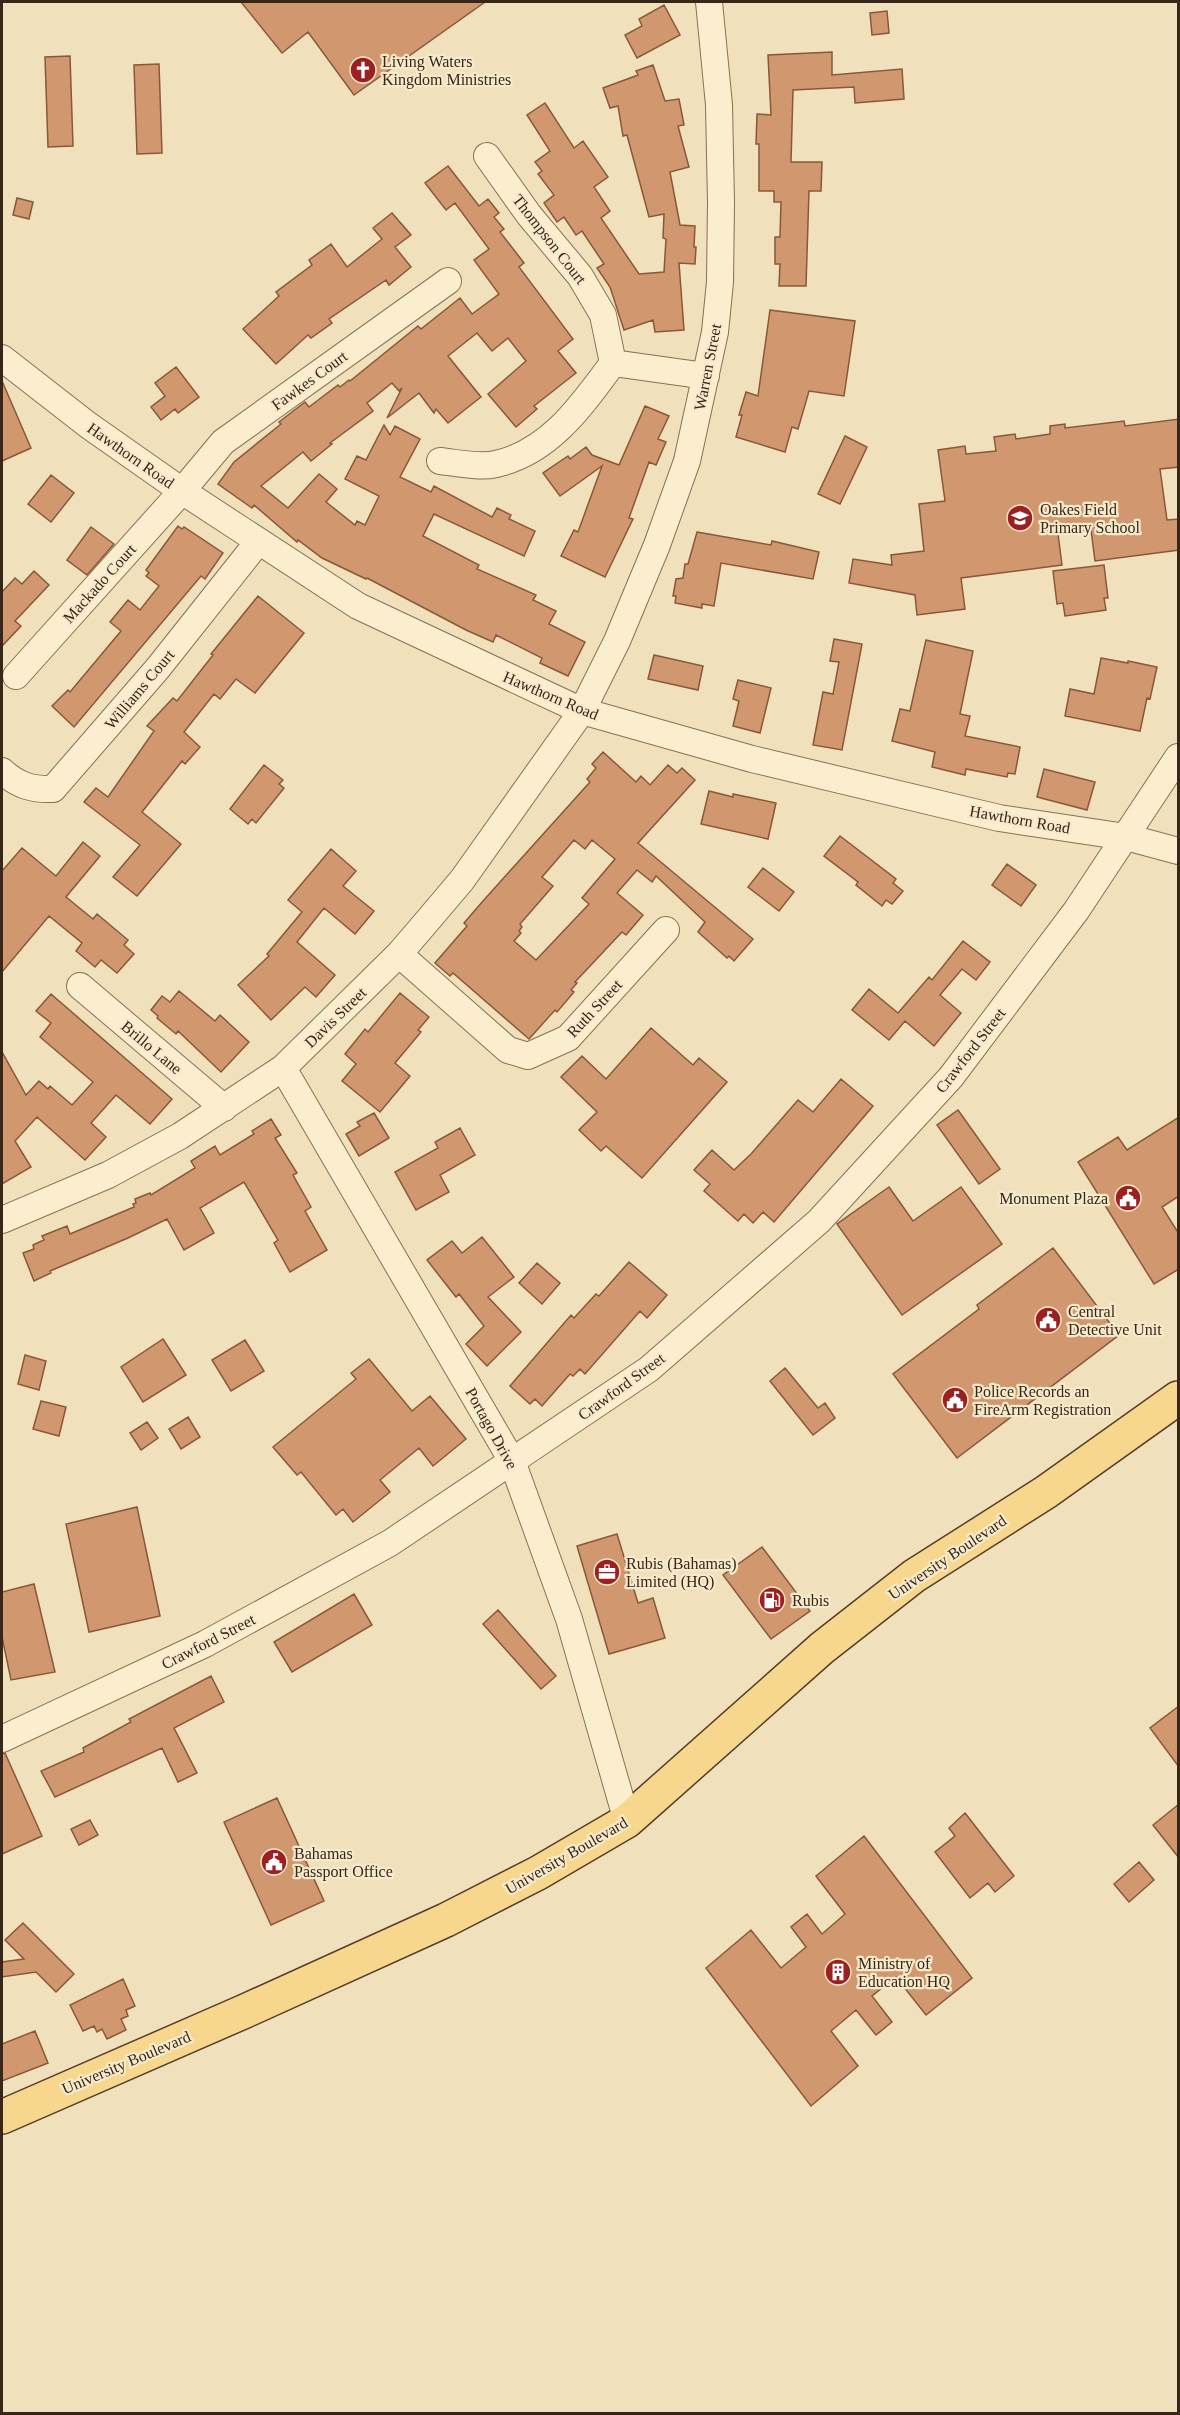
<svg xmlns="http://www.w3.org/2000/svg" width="1180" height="2415" viewBox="0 0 1180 2415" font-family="'Times New Roman',serif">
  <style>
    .building { fill: #d1976e; stroke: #895838; stroke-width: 1.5; fill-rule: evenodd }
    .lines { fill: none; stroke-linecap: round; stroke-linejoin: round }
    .minor-casing { stroke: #887054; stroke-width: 28 }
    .major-casing { stroke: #553d29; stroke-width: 36 }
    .minor { stroke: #fbeece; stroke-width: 26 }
    .major { stroke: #f7d78e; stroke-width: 33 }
    .labels { text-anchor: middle; stroke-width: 4.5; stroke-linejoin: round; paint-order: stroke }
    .poi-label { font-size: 16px; fill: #36271a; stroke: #f7eacb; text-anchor: start }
    .street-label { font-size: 16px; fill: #36271a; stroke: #f7eacb }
  </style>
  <rect width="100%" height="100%" fill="#f0e0bb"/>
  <path class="building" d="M241 2H485L354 95 308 32 282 53Z
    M664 5 680 35 637 58 625 35 642 26 639 19Z
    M887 11 889 33 872 35 870 13Z
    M832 52V75L902 69 904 99 855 103 854 87 793 90 791 162H822L821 191H809L806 286H779L780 264H775V237H780L781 202H774V191H759V144H756L757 114 771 115 768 55Z
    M70 56 73 146 48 147 45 57Z
    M159 64 162 153 137 154 134 65Z
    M653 65 665 101 679 99 684 125 678 126 689 167 670 172 680 225 695 226 694 247H696L695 264 679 263 684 330 655 332 653 320 624 330 610 287 597 268 604 264 582 231 576 235 564 217 557 222 544 203 554 195 538 174 542 171 535 162 550 151 527 115 545 103 574 148 583 141 608 177 594 187 610 211 601 218 639 274 664 272 666 239 663 238 664 214 649 217 627 135 623 136 618 106 610 108 603 88 638 75 636 71Z
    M448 166 479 206 488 199 499 213 494 217 504 229 500 232 524 263 519 267 573 339 558 351 576 373 534 406 537 409 516 427 488 394 526 361 508 338 492 351 477 333 448 356 481 397 448 423 436 409 434 413 419 393 387 418 402 388 399 391 392 383 367 403 373 411 330 443 332 444 311 461 303 452 261 486 288 508 319 474 337 489 326 502 355 525 357 521 365 525 379 496 345 479 357 456 366 460 384 425 390 435 395 426 420 439 400 477 431 492 434 486 492 517 497 508 511 515 509 519 535 531 524 556 434 514 423 536 479 565 477 569 536 595 533 600 556 611 549 624 585 642 568 676 540 663 542 658 496 635 493 642 466 630 367 578 366 579 322 558 298 540 297 542 254 505 252 508 218 484 234 462 281 424 279 422 305 402 309 407 338 385 340 387 349 380 350 381 418 326 421 329 460 298 472 314 499 294 474 260 489 249 455 203 446 210 425 183Z
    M17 198 33 202 29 219 13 215Z
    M392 213 411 235 395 247 411 267 389 285 386 280 329 319 332 323 311 338 308 335 276 364 243 329 279 296 276 292 312 265 309 260 331 244 347 267 382 239 373 228Z
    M770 310 855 321 844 396 809 391 798 429 792 427 785 452 736 437 742 415H739L746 392 758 396Z
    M176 367 199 397 178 413 175 409 161 420 151 407 165 396 155 383Z
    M2 381 31 448 2 461Z
    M645 406 669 416 658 439 666 442 656 465 649 462 629 518 633 519 605 577 561 556 574 530 578 532 602 466 560 496 543 473 568 456 570 459 586 447 592 455 619 465Z
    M1179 419V467L1160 469 1167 520 1179 519V550L1095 561 1091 530 1058 534 1062 565 961 578 965 609 917 615 915 595 849 583 853 559 892 565 891 555 924 551 919 504 945 501 938 450 965 446 966 454 996 451 994 437 1015 434 1016 439 1050 434V426L1065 424V428L1124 421 1125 426Z
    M845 436 867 447 840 504 818 494Z
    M51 475 74 493 51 522 28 504Z
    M178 526 182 529 184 527 223 553 205 579 201 576 74 727 52 706 68 690 70 692 121 631 110 622 128 600 140 610 159 586 146 576 149 573 146 570Z
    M91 527 114 544 87 575 67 560Z
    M697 532 771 545 772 541 819 552 813 579 721 563 714 606 702 604V608L675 603 676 596H673L676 579 683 578 685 564H688Z
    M1104 565 1108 598H1104L1106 610 1065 616 1063 603 1057 604 1053 571Z
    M34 571 49 585 15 621 21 626 2 646V592L15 578 22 584Z
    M258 596 304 633 255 693 236 679 220 699 214 694 184 732 200 747 185 764 182 761 142 812 181 844 137 896 113 877 140 845 84 802 96 788 108 797 154 731 147 726 173 698 177 701 213 655 211 654Z
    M834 639 862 644 842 750 813 745 823 692 833 694 839 662 830 661Z
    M926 640 973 651 960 714 970 716 965 736 1020 747 1015 774 1008 773 1007 777 966 769 965 775 932 767 935 752 892 741 900 709 910 711Z
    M654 655 703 666 698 690 648 679Z
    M1101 658 1128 663V661L1157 667 1150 699 1147 698 1140 731 1065 716 1070 689 1094 694Z
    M738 680 771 688 760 733 733 726 739 701 733 699Z
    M603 752 636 782 641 776 650 785 668 765 677 773 682 768 695 780 638 843 753 939 734 961 729 956 727 958 698 932 705 922 656 876 652 882 637 870 617 893 643 915 626 935 622 932 575 982 577 983 571 990 574 992 557 1012 555 1010 529 1039 453 973 450 976 435 963 467 926 464 923 483 901 590 782 587 779 596 768 592 764ZM574 840 585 849 592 840 615 859 582 898 589 904 536 960 514 941 521 933 519 931 522 927 520 924 553 886 542 877Z
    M264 765 283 780 279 784 284 788 256 823 252 819 248 824 230 809Z
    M1044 769 1095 782 1087 810 1037 797Z
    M709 791 733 797V794L776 803 768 839 701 824Z
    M840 836 896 879 893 883 903 891 892 904 886 900 882 906 856 885 858 882 824 856Z
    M83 842 100 856 66 897 93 919 97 914 128 940 124 945 134 954 117 973 101 960 95 967 76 951 82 943 49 916 2 972V871L22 848 56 876Z
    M331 849 356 871 343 886 374 911 355 934 324 908 297 942 335 975 316 997 305 987 271 1020 238 985 269 956 267 954 302 912 288 900Z
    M1007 864 1036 885 1021 906 992 885Z
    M763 868 794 892 779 911 748 887Z
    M963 941 990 962 976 980 962 969 940 995 961 1013 934 1046 905 1021 889 1040 852 1010 869 989 898 1013 929 977 932 980Z
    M179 991 215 1021 220 1015 249 1042 221 1072 178 1031 176 1034 157 1018 158 1016 151 1010 162 996 170 1002Z
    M400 993 429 1017 418 1030 421 1032 395 1063 410 1076 380 1112 342 1081 356 1064 345 1054 365 1029 368 1032Z
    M51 994 172 1099 150 1124 116 1095 91 1123 106 1137 85 1160 37 1117 15 1141 31 1167 2 1184V1052L26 1095 39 1081 48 1089 50 1086 72 1105 93 1082 40 1037 51 1023 36 1011Z
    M651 1028 693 1065 699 1058 727 1082 642 1178 606 1146 601 1151 579 1130 597 1112 561 1077 582 1056 606 1079Z
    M841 1079 873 1106 774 1222 763 1212 753 1223 744 1214 738 1221 704 1191 710 1184 694 1170 712 1150 734 1170 751 1154 798 1100 813 1112Z
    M958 1110 1000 1169 979 1184 937 1125Z
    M374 1113 389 1138 359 1156 346 1134 360 1126 357 1122Z
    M1179 1117V1196L1162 1207 1179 1234V1269L1154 1284 1078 1162 1118 1137 1127 1150Z
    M271 1119 281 1135 275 1138 297 1173 293 1175 311 1207 305 1211 327 1250 290 1272 274 1243 278 1240 244 1182 200 1208 214 1233 184 1250 167 1219 128 1238 50 1271 51 1273 34 1281 23 1253 34 1249 33 1245 44 1240 42 1236 67 1226 70 1234 134 1207 133 1204 136 1203 135 1199 150 1193 151 1195 195 1168 191 1161 215 1146 220 1155 254 1134 252 1131Z
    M460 1128 475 1155 440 1175 449 1192 416 1210 395 1172 438 1148 435 1142Z
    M889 1187 913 1221 961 1187 1002 1244 902 1315 837 1224Z
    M482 1237 514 1277 488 1297 521 1332 487 1366 466 1344 484 1326 459 1294 456 1297 427 1260 452 1241 462 1253Z
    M1053 1248 1119 1335 957 1458 893 1374 979 1309 977 1305Z
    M629 1262 667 1295 647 1318 640 1311 585 1374 580 1369 573 1376 570 1374 542 1406 535 1399 530 1404 510 1386 571 1315 574 1318 596 1294 599 1296Z
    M537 1263 560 1283 542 1304 519 1283Z
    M163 1339 186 1375 143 1402 121 1367Z
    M245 1340 264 1371 231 1391 212 1360Z
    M25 1355 46 1361 39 1390 18 1384Z
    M369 1359 412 1411 430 1396 466 1439 433 1466 419 1448 380 1480 390 1492 353 1522 343 1509 336 1515 301 1472 297 1475 273 1447 356 1379 351 1373Z
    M785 1368 818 1408 825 1403 835 1418 813 1435 770 1381Z
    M41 1401 66 1407 59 1436 33 1429Z
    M188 1417 200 1437 181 1449 169 1429Z
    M147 1422 158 1438 141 1450 130 1433Z
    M137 1507 160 1616 89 1632 66 1524Z
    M617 1534 638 1603 653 1598 665 1638 609 1654 577 1546Z
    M762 1547 810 1611 771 1639 723 1575Z
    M34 1584 55 1672 11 1680 2 1637V1592Z
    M354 1594 372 1625 292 1672 274 1642Z
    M498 1610 556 1676 541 1689 483 1624Z
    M211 1676 224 1702 174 1728 197 1773 178 1782 162 1748 55 1797 41 1771 84 1752 83 1748 131 1722 129 1719Z
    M1179 1706V1767L1150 1728Z
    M5 1753 42 1836 2 1854V1754Z
    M277 1798 324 1901 271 1925 224 1822Z
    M1179 1804V1858L1153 1825Z
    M965 1813 1014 1876 995 1892 988 1883 970 1898 935 1852 955 1836 949 1828Z
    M90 1820 98 1835 79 1845 71 1829Z
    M864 1836 972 1978 926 2015 896 1977 872 1996 892 2022 876 2035 856 2010 831 2031 858 2066 811 2106 706 1968 751 1930 781 1968 806 1947 791 1927 807 1914 822 1934 845 1914 816 1876Z
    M1139 1862 1154 1880 1129 1902 1114 1884Z
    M23 1923 74 1974 56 1992 36 1972 2 1977V1962L24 1959 5 1940Z
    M123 1979 135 2006 126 2010 128 2016 121 2019 126 2030 107 2039 102 2029 97 2032 94 2026 83 2031 70 2005Z
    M35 2031 48 2063 2 2081V2044Z"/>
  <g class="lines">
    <defs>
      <path id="minor" d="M2 358 88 425 182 491 358 606 582 711 752 759 999 818 1126 837 1178 851
        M613 363 706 376
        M440 461C458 463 479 468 496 464 550 452 582 405 613 363L603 315 580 276 529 215 487 156
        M16 676 182 491 223 442 448 281
        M2 771C17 785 32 790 53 789L158 668 258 542
        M399 954 508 1050 528 1056 568 1038 666 930
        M80 986 224 1108
        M283 1068 512 1461 569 1619 627 1821
        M2 1220 108 1175 180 1136 283 1068 399 954 429 919 462 880 582 711 617 641 657 545 687 461 715 332 720 282 721 203 719 105 709 2
        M2 1739 205 1644 390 1543 649 1369 819 1221 951 1077 1076 911 1178 757"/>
      <path id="major" d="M2 2117 243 2012 446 1920 538 1873 627 1821 822 1648 914 1576 1046 1492 1178 1398"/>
    </defs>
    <use href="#minor" class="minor-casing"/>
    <use href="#major" class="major-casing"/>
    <use href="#minor" class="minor"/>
    <use href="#major" class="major"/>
  </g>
  <defs>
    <symbol id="church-disc" viewBox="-11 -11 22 22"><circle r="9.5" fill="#9b2021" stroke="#f7eacb"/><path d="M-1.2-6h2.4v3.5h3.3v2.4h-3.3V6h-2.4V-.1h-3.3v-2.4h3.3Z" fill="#fff"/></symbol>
    <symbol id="school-disc" viewBox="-11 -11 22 22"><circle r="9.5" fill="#9b2021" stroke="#f7eacb"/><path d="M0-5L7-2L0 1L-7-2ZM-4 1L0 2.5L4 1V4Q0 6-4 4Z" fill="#fff"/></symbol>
    <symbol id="civic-disc" viewBox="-11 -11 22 22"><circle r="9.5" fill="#9b2021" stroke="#f7eacb"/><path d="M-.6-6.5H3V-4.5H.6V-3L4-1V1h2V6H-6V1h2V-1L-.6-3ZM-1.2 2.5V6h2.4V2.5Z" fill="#fff"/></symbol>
    <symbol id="office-disc" viewBox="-11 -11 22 22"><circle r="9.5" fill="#9b2021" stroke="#f7eacb"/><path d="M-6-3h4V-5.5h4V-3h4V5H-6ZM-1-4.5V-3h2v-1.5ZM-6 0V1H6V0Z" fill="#fff"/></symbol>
    <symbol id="fuel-disc" viewBox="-11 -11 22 22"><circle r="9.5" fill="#9b2021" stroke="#f7eacb"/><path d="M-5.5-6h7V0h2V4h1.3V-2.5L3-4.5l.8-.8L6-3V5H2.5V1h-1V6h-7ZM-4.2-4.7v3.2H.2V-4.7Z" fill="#fff"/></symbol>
    <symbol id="building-disc" viewBox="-11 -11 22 22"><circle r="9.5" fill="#9b2021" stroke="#f7eacb"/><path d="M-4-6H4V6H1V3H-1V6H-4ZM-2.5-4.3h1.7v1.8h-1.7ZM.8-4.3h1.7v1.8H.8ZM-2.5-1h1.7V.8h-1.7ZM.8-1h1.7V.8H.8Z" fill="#fff"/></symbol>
  </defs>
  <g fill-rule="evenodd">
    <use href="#church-disc" x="348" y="55" width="30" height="30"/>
    <use href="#school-disc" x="1005" y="503" width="30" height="30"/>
    <use href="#civic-disc" x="1113" y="1183" width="30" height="30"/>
    <use href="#civic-disc" x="1033" y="1305" width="30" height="30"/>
    <use href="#civic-disc" x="940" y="1385" width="30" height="30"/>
    <use href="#office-disc" x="592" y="1557" width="30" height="30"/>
    <use href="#fuel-disc" x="757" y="1585" width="30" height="30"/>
    <use href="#civic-disc" x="259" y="1847" width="30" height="30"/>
    <use href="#building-disc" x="823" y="1957" width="30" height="30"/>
  </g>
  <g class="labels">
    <g class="poi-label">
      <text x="382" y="67">Living Waters<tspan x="382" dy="18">Kingdom Ministries</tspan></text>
      <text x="1040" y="515">Oakes Field<tspan x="1040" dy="18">Primary School</tspan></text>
      <text x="1108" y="1204" text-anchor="end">Monument Plaza</text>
      <text x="1068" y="1317">Central<tspan x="1068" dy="18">Detective Unit</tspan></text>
      <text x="974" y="1397">Police Records an<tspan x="974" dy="18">FireArm Registration</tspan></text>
      <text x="626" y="1569">Rubis (Bahamas)<tspan x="626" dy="18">Limited (HQ)</tspan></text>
      <text x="792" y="1606">Rubis</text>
      <text x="294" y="1859">Bahamas<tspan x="294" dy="18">Passport Office</tspan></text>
      <text x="858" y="1969">Ministry of<tspan x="858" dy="18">Education HQ</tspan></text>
    </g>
    <g class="street-label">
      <text transform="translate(550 239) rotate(52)" y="6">Thompson Court</text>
      <text transform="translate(707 367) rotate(-79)" y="6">Warren Street</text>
      <text transform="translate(309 380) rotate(-36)" y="6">Fawkes Court</text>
      <text transform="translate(131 455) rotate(35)" y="6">Hawthorn Road</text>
      <text transform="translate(99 583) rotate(-48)" y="6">Mackado Court</text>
      <text transform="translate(139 689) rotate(-50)" y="6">Williams Court</text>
      <text transform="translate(551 695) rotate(23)" y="6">Hawthorn Road</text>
      <text transform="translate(1020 819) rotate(10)" y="6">Hawthorn Road</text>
      <text transform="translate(594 1008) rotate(-47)" y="6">Ruth Street</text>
      <text transform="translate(335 1017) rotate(-44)" y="6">Davis Street</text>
      <text transform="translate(152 1047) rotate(40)" y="6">Brillo Lane</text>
      <text transform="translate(970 1050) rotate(-52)" y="6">Crawford Street</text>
      <text transform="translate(621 1386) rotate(-36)" y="6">Crawford Street</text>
      <text transform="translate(492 1428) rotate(61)" y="6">Portago Drive</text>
      <text transform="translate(947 1557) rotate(-34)" y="6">University Boulevard</text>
      <text transform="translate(208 1641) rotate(-27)" y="6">Crawford Street</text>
      <text transform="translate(566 1855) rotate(-30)" y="6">University Boulevard</text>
      <text transform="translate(126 2062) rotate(-23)" y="6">University Boulevard</text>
    </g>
  </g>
  <rect width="1180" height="2415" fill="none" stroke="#36271a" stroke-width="6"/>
</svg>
